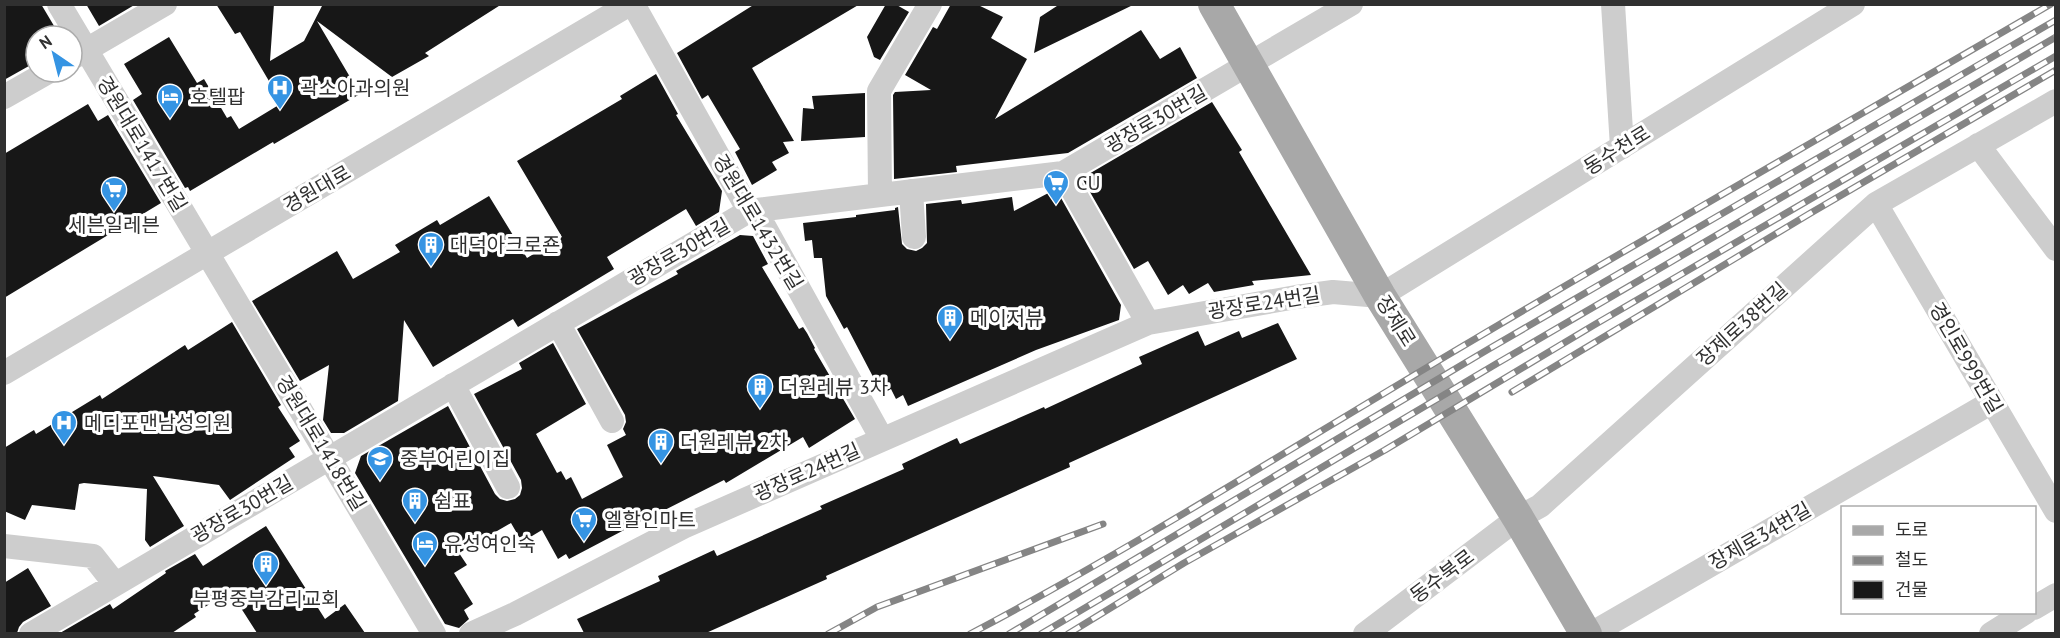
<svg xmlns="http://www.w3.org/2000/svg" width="2060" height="638" viewBox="0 0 2060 638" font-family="'PT Sans','Noto Sans KR',sans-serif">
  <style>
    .building { fill: #171717 }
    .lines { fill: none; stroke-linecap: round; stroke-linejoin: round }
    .minor { stroke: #cdcdcd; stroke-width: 24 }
    .major { stroke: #a8a8a8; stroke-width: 32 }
    .rail-casing { stroke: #858585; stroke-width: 7 }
    .rail { stroke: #fff; stroke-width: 4.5; stroke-dasharray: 14; stroke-linecap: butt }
    .labels { text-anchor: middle; stroke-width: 6; stroke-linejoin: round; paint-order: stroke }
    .poi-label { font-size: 20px; fill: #303030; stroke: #fff; text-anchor: start }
    .street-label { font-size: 20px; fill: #303030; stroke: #fff }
  </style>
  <rect width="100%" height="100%" fill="#fff"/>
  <path class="building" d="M4 4H41L60 36H36V62L4 80Z
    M86 4H136L99 26Z
    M216 4H274L270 61 304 41 323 4H502L425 53 429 56 392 77 317 21 360 94 274 144 273 142 190 191 188 187 185 188 133 100 142 94 124 64 169 37 197 83 204 79 227 118 231 116 239 129 282 103 240 32 235 34Z
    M755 4H860L752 68 794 141 783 142 789 153 772 162 777 170 752 185 735 152 740 149 708 95 702 99 677 53Z
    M886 4H895L909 12 880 60 874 57 867 37Z
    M951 4H976L1003 17 991 38 1027 59 995 119 1141 30 1160 59 1180 47 1197 78 1068 153 956 166 957 172 894 179 893 95 895 92 931 90 905 75 933 27 937 29Z
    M1060 4H1135L1034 53 1040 17Z
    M656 74 678 114 676 115 722 191 719 212 696 226 686 209 607 257 614 269 518 327 513 319 433 367 404 320 398 401 344 433H331L323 420 329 365 300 381 252 301 337 251 353 279 400 252 395 245 437 220 440 225 489 196 527 258 562 237 517 161 622 99 620 96Z
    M865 93V137L801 141 803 108 814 109 812 96Z
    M1212 102 1242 150 1239 152 1311 275 1252 281 1254 285 1214 292 1208 283 1189 294 1183 285 1168 295 1148 261 1134 269 1082 178Z
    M88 104 98 121 108 115 161 203 4 298V154Z
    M1056 189 1121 305 1119 320 1036 350 908 406 903 395 896 399 891 389 882 394 847 327 844 329 826 296 822 258H814L812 240 805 241 803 223 856 217V215L895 210V208L898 207 902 244 907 249 916 251 922 248 927 243 926 204 961 200 962 204 1012 197 1014 211Z
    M740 235 753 236 768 264 762 267 799 329 803 327 807 333 815 348 814 349 855 419 809 448 803 437 726 483 724 480 645 520V519L569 559 566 554 558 559 542 530 522 542 511 523 459 553 467 565 454 573 473 604 464 610 469 619 459 628 445 624 355 473 361 456 448 406 495 494 500 499 507 501 515 499 520 495 522 488 521 480 474 394 522 369 519 363 553 343 586 404 536 434 557 473 561 471 566 480 571 477 582 499 623 477 607 445 626 435 623 429 626 422 625 415 577 329 678 274 676 271Z
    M232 322 281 405 278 407 300 441 289 448 295 457 230 500 219 485 153 476 184 526 150 547 145 540 147 489 84 483 79 484 75 510 32 505 25 520 4 511V448L34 430 36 434 100 395 102 399 185 345 188 350Z
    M1278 323 1297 359 1069 463 1070 467 826 576 827 579 706 633H584L577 619 660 581 658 576 714 550 717 556 822 509 820 506 904 469 902 464 957 438 960 444 1044 407 1045 409 1142 364 1139 357 1198 331 1205 346 1239 331 1242 338Z
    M266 526 325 619 345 604 365 633H257L230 591 194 614 196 617 172 633H60L110 604 113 609 166 573 165 571 195 554 203 566Z
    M28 568 51 606 23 622 19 627 17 633H4V583Z"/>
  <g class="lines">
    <path class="minor" d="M59 4 434 634
      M633 4 749 211 759 217 882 439
      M1613 4 1622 147
      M74 57 165 4
      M4 97 48 72
      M1978 145 2056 249
      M1063 173 1148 323
      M911 191 914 237
      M880 195 879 91 930 4
      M1876 204 2056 511
      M558 323 612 421
      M4 373 630 4
      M453 385 508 487
      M4 546 93 556 115 584
      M2034 608 2056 595
      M31 634 749 211 1063 173 1351 4
      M471 634 515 614 683 527 1148 323 1296 297 1333 292 1380 296 1853 4
      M1365 634 1518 518 1540 506 1876 204 2056 101
      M1591 634 1992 402
      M1991 634 2026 612"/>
    <path class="major" d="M1214 4 1380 296 1518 518 1586 634"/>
    <defs>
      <path id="rail" d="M1512 392 1809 214 2056 70
        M828 634 877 607 1103 524
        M970 634C1144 542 1310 436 1480 336 1669 224 1860 115 2051 4
        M1009 634 1487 350 2056 20
        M1041 634 1496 364 2056 37
        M1068 634 1184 563 1385 450 1594 325 2056 56"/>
    </defs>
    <use href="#rail" class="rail-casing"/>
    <use href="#rail" class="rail"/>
  </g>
  <defs>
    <symbol id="hospital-pin" viewBox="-11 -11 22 30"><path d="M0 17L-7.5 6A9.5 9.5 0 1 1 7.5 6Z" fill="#3594e3" stroke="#fff"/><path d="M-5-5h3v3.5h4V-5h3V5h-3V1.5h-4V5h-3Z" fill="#fff"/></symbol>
    <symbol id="hotel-pin" viewBox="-11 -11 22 30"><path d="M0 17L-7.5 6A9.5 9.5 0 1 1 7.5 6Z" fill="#3594e3" stroke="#fff"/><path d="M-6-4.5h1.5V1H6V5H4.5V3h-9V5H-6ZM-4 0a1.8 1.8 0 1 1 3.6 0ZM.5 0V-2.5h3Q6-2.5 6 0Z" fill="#fff"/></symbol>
    <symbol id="supermarket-pin" viewBox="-11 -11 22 30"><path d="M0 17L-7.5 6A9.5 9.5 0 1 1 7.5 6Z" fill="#3594e3" stroke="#fff"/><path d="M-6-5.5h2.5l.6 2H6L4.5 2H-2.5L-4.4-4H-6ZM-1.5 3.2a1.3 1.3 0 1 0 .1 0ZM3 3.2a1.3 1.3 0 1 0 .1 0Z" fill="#fff"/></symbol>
    <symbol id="building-pin" viewBox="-11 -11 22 30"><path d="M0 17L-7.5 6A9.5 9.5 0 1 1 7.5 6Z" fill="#3594e3" stroke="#fff"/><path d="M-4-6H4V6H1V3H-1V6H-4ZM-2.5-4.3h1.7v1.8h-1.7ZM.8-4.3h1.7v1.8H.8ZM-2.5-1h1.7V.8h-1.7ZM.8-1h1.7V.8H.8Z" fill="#fff"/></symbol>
    <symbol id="school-pin" viewBox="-11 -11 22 30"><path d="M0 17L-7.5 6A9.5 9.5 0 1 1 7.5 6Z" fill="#3594e3" stroke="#fff"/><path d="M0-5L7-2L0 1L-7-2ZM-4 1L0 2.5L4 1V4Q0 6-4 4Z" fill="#fff"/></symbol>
  </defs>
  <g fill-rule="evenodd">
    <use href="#hospital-pin" x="265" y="73" width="30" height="40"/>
    <use href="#hotel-pin" x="155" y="82" width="30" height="40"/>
    <use href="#supermarket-pin" x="1041" y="168" width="30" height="40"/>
    <use href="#supermarket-pin" x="99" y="175" width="30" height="40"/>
    <use href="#building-pin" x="416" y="230" width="30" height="40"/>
    <use href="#building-pin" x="935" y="303" width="30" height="40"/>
    <use href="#building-pin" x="745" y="372" width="30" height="40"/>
    <use href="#hospital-pin" x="49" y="408" width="30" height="40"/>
    <use href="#building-pin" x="646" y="427" width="30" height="40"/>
    <use href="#school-pin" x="365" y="444" width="30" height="40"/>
    <use href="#building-pin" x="400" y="486" width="30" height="40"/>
    <use href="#supermarket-pin" x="569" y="505" width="30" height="40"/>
    <use href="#hotel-pin" x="410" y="529" width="30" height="40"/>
    <use href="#building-pin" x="251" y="549" width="30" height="40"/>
  </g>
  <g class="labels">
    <g class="poi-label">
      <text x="300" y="95">곽소아과의원</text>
      <text x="190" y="104">호텔팝</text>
      <text x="1076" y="190">CU</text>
      <text x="114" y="232" text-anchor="middle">세븐일레븐</text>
      <text x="450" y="252">대덕아크로죤</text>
      <text x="970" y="325">메이저뷰</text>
      <text x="780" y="394">더원레뷰 3차</text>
      <text x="84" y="430">메디포맨남성의원</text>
      <text x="680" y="449">더원레뷰 2차</text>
      <text x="400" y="466">중부어린이집</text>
      <text x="434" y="508">쉼표</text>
      <text x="604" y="527">엘할인마트</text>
      <text x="444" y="551">유성여인숙</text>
      <text x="266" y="606" text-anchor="middle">부평중부감리교회</text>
    </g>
    <g class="street-label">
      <text transform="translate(1156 119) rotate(-30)" y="7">광장로30번길</text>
      <text transform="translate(142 144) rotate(59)" y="7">경원대로1417번길</text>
      <text transform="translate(1617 150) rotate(-32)" y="7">동수천로</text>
      <text transform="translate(317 189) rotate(-30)" y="7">경원대로</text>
      <text transform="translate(758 222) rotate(59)" y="7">경원대로1432번길</text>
      <text transform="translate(679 252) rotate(-30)" y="7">광장로30번길</text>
      <text transform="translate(1264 303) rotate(-9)" y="7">광장로24번길</text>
      <text transform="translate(1396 321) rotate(58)" y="7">장제로</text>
      <text transform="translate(1742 324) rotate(-42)" y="7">장제로38번길</text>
      <text transform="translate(1966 358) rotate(60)" y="7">경인로999번길</text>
      <text transform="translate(321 443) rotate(59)" y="7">경원대로1418번길</text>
      <text transform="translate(807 472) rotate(-24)" y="7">광장로24번길</text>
      <text transform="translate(242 509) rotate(-30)" y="7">광장로30번길</text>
      <text transform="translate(1760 536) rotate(-30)" y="7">장제로34번길</text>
      <text transform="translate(1442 576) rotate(-37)" y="7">동수북로</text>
    </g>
  </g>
  <rect width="2060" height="638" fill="none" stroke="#303030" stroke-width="12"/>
  <rect x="1841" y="506" width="195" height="108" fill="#ffffff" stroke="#acacac" stroke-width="1.5"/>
  <rect x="1853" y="526" width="30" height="9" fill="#a8a8a8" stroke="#acacac" stroke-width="1.5"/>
  <text x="1895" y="536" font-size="18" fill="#303030">도로</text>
  <rect x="1853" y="556" width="30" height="9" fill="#858585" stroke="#acacac" stroke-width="1.5"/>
  <text x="1895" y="566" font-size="18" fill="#303030">철도</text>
  <rect x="1853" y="581" width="30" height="18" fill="#171717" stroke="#acacac" stroke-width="1.5"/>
  <text x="1895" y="596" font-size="18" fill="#303030">건물</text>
  <g transform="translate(54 54) rotate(325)"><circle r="28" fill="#ffffff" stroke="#acacac" stroke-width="1.5"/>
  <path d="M0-4.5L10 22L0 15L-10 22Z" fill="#3594e3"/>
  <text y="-9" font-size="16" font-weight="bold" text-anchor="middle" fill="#303030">N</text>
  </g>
</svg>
